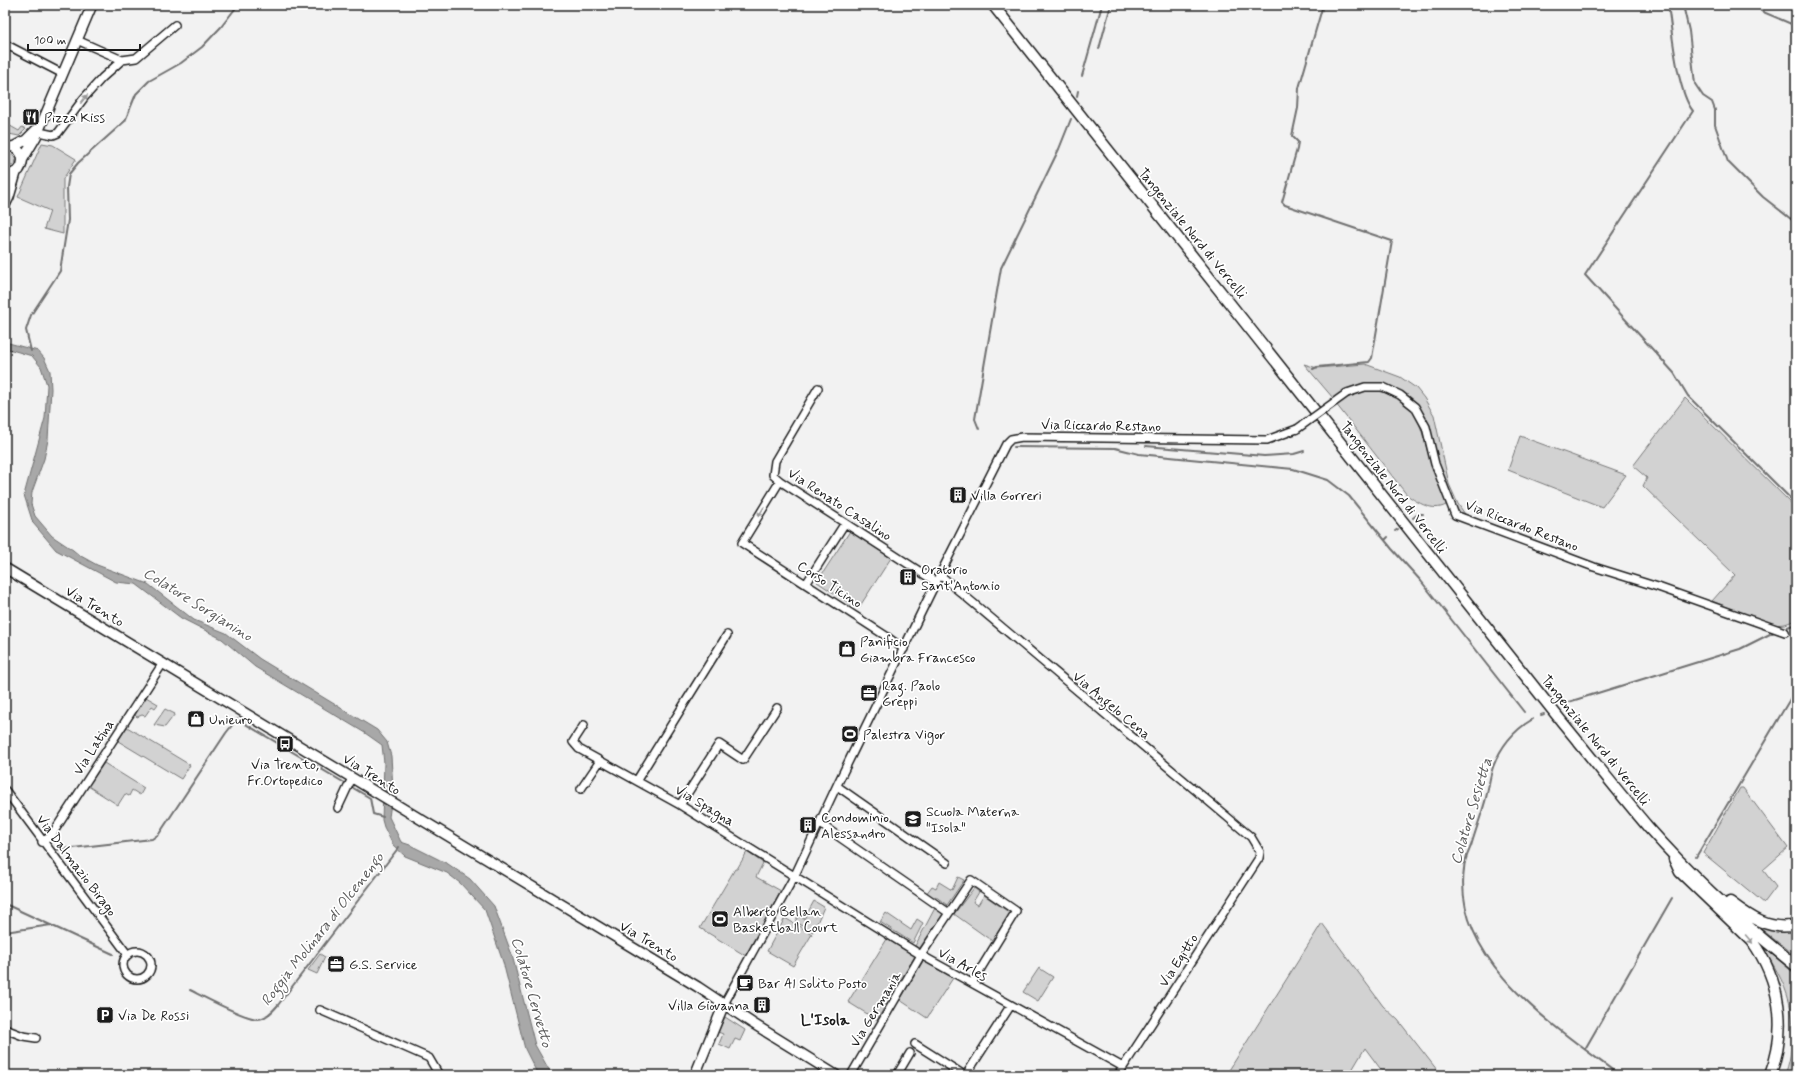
<svg xmlns="http://www.w3.org/2000/svg" width="1801" height="1080" viewBox="0 0 1801 1080" font-family="Mynerve,sans-serif">
  <style>
    .green { fill: #d2d2d2; stroke: #777 }
    .water { fill: #a8a8a8; stroke: #707070 }
    .lines { fill: none; stroke-linecap: round; stroke-linejoin: round }
    .stream { stroke: #707070; stroke-width: 2 }
    .street-casing { stroke: #1c1c1c; stroke-width: 10 }
    .secondary-casing { stroke: #1c1c1c; stroke-width: 12 }
    .primary-casing { stroke: #1c1c1c; stroke-width: 13 }
    .street { stroke: #fff; stroke-width: 7 }
    .secondary { stroke: #fff; stroke-width: 9 }
    .primary { stroke: #fff; stroke-width: 10 }
    .rail-casing { stroke: #1c1c1c; stroke-width: 3.5 }
    .rail { stroke: #fff; stroke-width: 2; stroke-dasharray: 6; stroke-linecap: butt }
    .street-bridge-casing { stroke: #1c1c1c; stroke-width: 10; stroke-linecap: butt }
    .street-bridge { stroke: #fff; stroke-width: 7 }
    .oneway { fill: #999 }
    .labels { text-anchor: middle; stroke-width: 3.5; stroke-linejoin: round; paint-order: stroke }
    .poi-label { font-size: 14px; fill: #1c1c1c; stroke: #fff; text-anchor: start }
    .street-label { font-size: 14px; fill: #1c1c1c; stroke: #fff }
    .water-label { font-size: 15px; font-style: italic; fill: #5b5b5b; stroke: #fff }
    .quarter-label { font-size: 16px; font-weight: bold; fill: #1c1c1c; stroke: #fff }
  </style>
  <rect width="100%" height="100%" fill="#f2f2f2"/>
  <filter id="ink" filterUnits="userSpaceOnUse"><feTurbulence type="fractalNoise" baseFrequency=".025" numOctaves="2"/><feDisplacementMap in="SourceGraphic" scale="8" xChannelSelector="R" yChannelSelector="G"/><feConvolveMatrix kernelMatrix="1 2 1 2 8 2 1 2 1" color-interpolation-filters="sRGB"/></filter>
  <g filter="url(#ink)">
    <path class="green" d="M5 123 19 131 22 127 26 129 19 136 9 134 6 131Z
      M42 143 53 145 76 159 63 179V234L44 229 50 211 18 197Z
      M9 154 13 155 16 160 15 164 9 167 5 165V155Z
      M1304 364 1317 368 1365 364 1400 377 1416 388 1424 398 1434 415 1449 484 1458 504 1467 517 1464 516 1454 507 1416 406 1382 385 1346 390 1333 398Z
      M1366 390C1420 393 1417 420 1431 462 1436 476 1441 489 1447 503L1446 505C1433 512 1418 503 1407 495L1336 404 1347 396Z
      M1685 398 1796 508V620L1785 624 1773 625 1712 601 1735 575 1643 486 1647 478 1633 466Z
      M1520 436 1626 475 1602 507 1508 470Z
      M850 531 891 558 858 609 817 582Z
      M146 697 158 704 155 708 152 706 145 716 142 715 137 717 135 715Z
      M165 709 175 714 165 727 154 725Z
      M127 727 190 765 181 779 118 741Z
      M104 763 144 788 140 795 132 790 129 796 125 794 118 805 88 786Z
      M1740 788H1743L1788 848 1763 870 1776 887 1764 903 1703 853Z
      M747 852 763 863 756 877 781 891 746 956 700 928 735 869H737Z
      M958 877 964 880 947 905 935 896 933 899 926 894 932 886 936 888 939 882 952 890Z
      M974 888 979 892 973 902 978 905 984 895 1010 913 992 941 954 914Z
      M814 901 824 907 813 932 795 922 798 916 804 919Z
      M935 908 943 914 919 949 915 946Z
      M886 913 911 930 917 919 923 923 913 943 880 922Z
      M785 918 812 934 793 966 767 951Z
      M1322 923 1383 1006 1398 1020 1441 1075H1385L1365 1048 1349 1075H1226Z
      M1759 927 1775 930 1796 928V957Z
      M887 939 915 956 877 1020 848 1002Z
      M1767 950 1796 975V1074L1785 1075C1801 1029 1792 989 1764 951Z
      M320 954 325 957 317 974 308 970Z
      M923 961 953 978 927 1018 900 1000Z
      M1039 968 1053 977 1038 1001 1023 992Z
      M725 1017 745 1030 740 1041 735 1039 730 1049 719 1044 723 1034 718 1032Z"/>
    <path class="water" d="M5 342 38 351 44 358 50 371 51 389 48 440 44 459 32 492 31 504 35 516 52 536 73 550 79 555 97 565 148 584 194 620 226 633 260 659 377 730 387 742 391 756 393 789 389 817 401 842 410 845 448 864 470 879 494 906 512 955 535 1045 552 1075H538L525 1049 503 962 485 910 460 883 447 873 405 856 393 845 384 827 382 820 384 763 382 745 365 733 255 667 222 639 181 618 136 584 116 582 56 550 33 523 24 495 45 418 47 385 41 367 32 356 5 348Z"/>
    <g class="lines">
      <path class="stream" d="M1668 5C1672 31 1677 92 1693 111L1585 275 1674 373 1688 396 1796 504
        M1683 5 1689 31 1695 84 1703 96 1712 102 1715 110V125L1728 162 1763 197 1796 223
        M1762 5 1760 8 1761 11 1796 26
        M1099 49 1111 5
        M1082 76 1102 5
        M1077 96 1078 91
        M31 351 26 330 31 315 60 271 68 220 67 187 69 174 78 163 125 121 136 94 149 81 181 63 202 47 221 27 238 5
        M1313 369 1317 367 1369 362 1372 358 1392 241 1285 205 1282 202 1297 149 1298 142 1292 136 1298 108 1299 88 1323 5
        M979 429 975 419 1001 268 1059 149 1071 119
        M1146 446 1264 456 1294 454 1304 451
        M1014 447 1115 448 1139 454 1293 469 1328 480 1349 496 1392 549 1421 581 1524 712
        M1413 518 1418 514H1423
        M1395 531 1398 529
        M1385 540 1388 537
        M1782 629 1796 624
        M1562 704 1740 649 1776 631
        M1541 715 1544 714
        M1533 719C1514 730 1501 746 1493 767 1489 779 1488 793 1484 805 1480 819 1475 832 1471 846 1468 853 1464 861 1464 869 1452 961 1556 1027 1619 1075
        M55 850 152 839 159 834 226 733 237 719 370 798 373 814 383 817
        M1696 857 1796 689
        M5 904 113 954
        M5 932 51 925
        M190 990C204 997 245 1019 258 1019 266 1019 273 1011 278 1005L399 847
        M1585 1049 1672 898"/>
      <defs>
        <path id="street" d="M77 40 122 60
          M5 44 63 74
          M35 131 53 135 58 133 84 98 102 78 122 60 136 58 175 25
          M818 388 775 461 773 475 780 481 936 582
          M1347 393 1365 387H1383L1400 395 1415 407 1426 427 1435 464 1455 515 1594 567 1658 587 1785 632
          M780 481 742 543 886 636 904 649
          M940 575 1251 837 1260 852 1259 858 1118 1075
          M806 584 845 523
          M584 725 573 742 579 749 680 805 921 955 1123 1067
          M637 780 727 635
          M837 786 947 863
          M581 789 600 761
          M5 790 128 955
          M680 805 719 744 743 760 777 708
          M338 808 352 778
          M819 823 949 913
          M42 842 51 836 163 663
          M123 965a14 14 0 1 1 28 0a14 14 0 1 1-28 0Z
          M724 1004 795 875 838 783 936 582 1006 444 1011 439 1022 437 1267 440 1297 429
          M320 1010 429 1058 439 1075
          M5 1029 23 1036 36 1038
          M915 1044 964 1075
          M851 1075 921 955 971 880 1016 911 972 983
          M897 1075 910 1053
          M966 1075 1011 1005"/>
        <path id="secondary" d="M5 147C20 144 27 159 19 170L12 174H5
          M13 147 26 140 37 129
          M23 159 36 137 92 5
          M5 183V193
          M5 205 9 197 16 173
          M5 568 698 987 752 1023 836 1075
          M695 1075 724 1004"/>
        <path id="primary" d="M993 5 1562 722C1591 757 1619 793 1648 827 1693 878 1743 924 1796 966
          M1674 859 1680 872 1752 941C1780 980 1788 1029 1770 1075
          M1730 902C1750 917 1769 931 1796 925"/>
      </defs>
      <use href="#street" class="street-casing"/>
      <use href="#secondary" class="secondary-casing"/>
      <use href="#primary" class="primary-casing"/>
      <use href="#street" class="street"/>
      <use href="#secondary" class="secondary"/>
      <use href="#primary" class="primary"/>
      <defs>
        <path id="rail" d="M5 1075H6"/>
      </defs>
      <use href="#rail" class="rail-casing"/>
      <use href="#rail" class="rail"/>
      <defs>
        <path id="street-bridge" d="M1297 429 1347 393"/>
      </defs>
      <use href="#street-bridge" class="street-bridge-casing"/>
      <use href="#street-bridge" class="street-bridge"/>
    </g>
    <defs><path id="oneway-solid" d="M-6-.8H1V-3.2L6.5 0L1 3.2V.8H-6Z"/></defs>
    <g class="oneway">
      <use href="#oneway-solid" transform="translate(84 99) rotate(-52)"/>
      <use href="#oneway-solid" transform="translate(761 512) rotate(121)"/>
      <use href="#oneway-solid" transform="translate(1749 939) rotate(50)"/>
    </g>
  </g>
  <defs>
    <symbol id="restaurant-square" viewBox="-11 -11 22 22"><rect x="-9" y="-9" width="18" height="18" rx="4" fill="#1c1c1c" stroke="#fff"/><path d="M-5-6h1v4h1v-4h1v4h1v-4h1v5L-1.5 .5V6h-2V.5L-5-1ZM5-6V6H3V1.5H1.5Q1.5-4 5-6Z" fill="#fff"/></symbol>
    <symbol id="building-square" viewBox="-11 -11 22 22"><rect x="-9" y="-9" width="18" height="18" rx="4" fill="#1c1c1c" stroke="#fff"/><path d="M-4-6H4V6H1V3H-1V6H-4ZM-2.5-4.3h1.7v1.8h-1.7ZM.8-4.3h1.7v1.8H.8ZM-2.5-1h1.7V.8h-1.7ZM.8-1h1.7V.8H.8Z" fill="#fff"/></symbol>
    <symbol id="shop-square" viewBox="-11 -11 22 22"><rect x="-9" y="-9" width="18" height="18" rx="4" fill="#1c1c1c" stroke="#fff"/><path d="M-5-2.5h2.3a2.7 3.5 0 0 1 5.4 0H5L5.5 6h-11ZM-1.5-2.5h3a1.5 2.3 0 0 0-3 0Z" fill="#fff"/></symbol>
    <symbol id="office-square" viewBox="-11 -11 22 22"><rect x="-9" y="-9" width="18" height="18" rx="4" fill="#1c1c1c" stroke="#fff"/><path d="M-6-3h4V-5.5h4V-3h4V5H-6ZM-1-4.5V-3h2v-1.5ZM-6 0V1H6V0Z" fill="#fff"/></symbol>
    <symbol id="stadium-square" viewBox="-11 -11 22 22"><rect x="-9" y="-9" width="18" height="18" rx="4" fill="#1c1c1c" stroke="#fff"/><path d="M0-5a6.5 5 0 1 0 0 10a6.5 5 0 1 0 0-10ZM-3.5-1.8h7v3.6h-7Z" fill="#fff"/></symbol>
    <symbol id="bus-square" viewBox="-11 -11 22 22"><rect x="-9" y="-9" width="18" height="18" rx="4" fill="#1c1c1c" stroke="#fff"/><path d="M-5-6H5V4H4V6H2V4H-2V6H-4V4H-5ZM-3.5-4V0h7V-4ZM-3.5 1.2v1.5H-2V1.2ZM2 1.2v1.5H3.5V1.2Z" fill="#fff"/></symbol>
    <symbol id="school-square" viewBox="-11 -11 22 22"><rect x="-9" y="-9" width="18" height="18" rx="4" fill="#1c1c1c" stroke="#fff"/><path d="M0-5L7-2L0 1L-7-2ZM-4 1L0 2.5L4 1V4Q0 6-4 4Z" fill="#fff"/></symbol>
    <symbol id="cafe-square" viewBox="-11 -11 22 22"><rect x="-9" y="-9" width="18" height="18" rx="4" fill="#1c1c1c" stroke="#fff"/><path d="M-5.5-4.5H6V0H3Q3 3.5 0 3.5H-2.5Q-5.5 3.5-5.5 0ZM3-3.2v2h1.7v-2ZM-6 4.5H4V6H-6Z" fill="#fff"/></symbol>
    <symbol id="parking-square" viewBox="-11 -11 22 22"><rect x="-9" y="-9" width="18" height="18" rx="4" fill="#1c1c1c" stroke="#fff"/><path d="M-3.5-5.5H1a3.5 3.5 0 0 1 0 7H-1V5.5H-3.5ZM-1-3.4V-.6H.8a1.4 1.4 0 0 0 0-2.8Z" fill="#fff"/></symbol>
  </defs>
  <g fill-rule="evenodd">
    <use href="#restaurant-square" x="21" y="107" width="20" height="20"/>
    <use href="#building-square" x="948" y="485" width="20" height="20"/>
    <use href="#building-square" x="898" y="567" width="20" height="20"/>
    <use href="#shop-square" x="837" y="639" width="20" height="20"/>
    <use href="#office-square" x="859" y="683" width="20" height="20"/>
    <use href="#shop-square" x="186" y="709" width="20" height="20"/>
    <use href="#stadium-square" x="840" y="724" width="20" height="20"/>
    <use href="#bus-square" x="275" y="734" width="20" height="20"/>
    <use href="#school-square" x="903" y="809" width="20" height="20"/>
    <use href="#building-square" x="798" y="815" width="20" height="20"/>
    <use href="#stadium-square" x="710" y="909" width="20" height="20"/>
    <use href="#office-square" x="326" y="954" width="20" height="20"/>
    <use href="#cafe-square" x="735" y="973" width="20" height="20"/>
    <use href="#building-square" x="752" y="995" width="20" height="20"/>
    <use href="#parking-square" x="95" y="1005" width="20" height="20"/>
  </g>
  <g class="labels">
    <g class="poi-label">
      <text x="44" y="122">Pizza Kiss</text>
      <text x="971" y="500">Villa Gorreri</text>
      <text x="921" y="574">Oratorio<tspan x="921" dy="16">Sant'Antonio</tspan></text>
      <text x="860" y="646">Panificio<tspan x="860" dy="16">Giambra Francesco</tspan></text>
      <text x="882" y="690">Rag. Paolo<tspan x="882" dy="16">Greppi</tspan></text>
      <text x="209" y="724">Unieuro</text>
      <text x="863" y="739">Palestra Vigor</text>
      <text x="285" y="769" text-anchor="middle">Via Trento,<tspan x="285" dy="16">Fr.Ortopedico</tspan></text>
      <text x="926" y="816">Scuola Materna<tspan x="926" dy="16">"Isola"</tspan></text>
      <text x="821" y="822">Condominio<tspan x="821" dy="16">Alessandro</tspan></text>
      <text x="733" y="916">Alberto Bellan<tspan x="733" dy="16">Basketball Court</tspan></text>
      <text x="349" y="969">G.S. Service</text>
      <text x="758" y="988">Bar Al Solito Posto</text>
      <text x="749" y="1010" text-anchor="end">Villa Giovanna</text>
      <text x="118" y="1020">Via De Rossi</text>
    </g>
    <g class="street-label">
      <text transform="translate(1193 233) rotate(51)" y="5">Tangenziale Nord di Vercelli</text>
      <text transform="translate(1101 425) rotate(1)" y="5">Via Riccardo Restano</text>
      <text transform="translate(1394 487) rotate(52)" y="5">Tangenziale Nord di Vercelli</text>
      <text transform="translate(840 504) rotate(33)" y="5">Via Renato Casalino</text>
      <text transform="translate(1522 525) rotate(21)" y="5">Via Riccardo Restano</text>
      <text transform="translate(830 584) rotate(33)" y="5">Corso Ticino</text>
      <text transform="translate(95 606) rotate(31)" y="5">Via Trento</text>
      <text transform="translate(1112 705) rotate(40)" y="5">Via Angelo Cena</text>
      <text transform="translate(1596 740) rotate(51)" y="5">Tangenziale Nord di Vercelli</text>
      <text transform="translate(93 747) rotate(-57)" y="5">Via Latina</text>
      <text transform="translate(372 774) rotate(32)" y="5">Via Trento</text>
      <text transform="translate(705 805) rotate(31)" y="5">Via Spagna</text>
      <text transform="translate(77 865) rotate(53)" y="5">Via Dalmazio Birago</text>
      <text transform="translate(649 941) rotate(31)" y="5">Via Trento</text>
      <text transform="translate(1178 960) rotate(-57)" y="5">Via Egitto</text>
      <text transform="translate(963 964) rotate(29)" y="5">Via Arles</text>
      <text transform="translate(875 1009) rotate(-59)" y="5">Via Germania</text>
    </g>
    <g class="water-label">
      <text transform="translate(198 604) rotate(32)" y="5">Colatore Sorgianino</text>
      <text transform="translate(1471 811) rotate(-73)" y="5">Colatore Sesietta</text>
      <text transform="translate(322 929) rotate(-52)" y="5">Roggia Molinara di Olcenengo</text>
      <text transform="translate(532 992) rotate(74)" y="5">Colatore Cervetto</text>
    </g>
    <g class="quarter-label">
      <text x="825" y="1025">L'Isola</text>
    </g>
  </g>
  <rect width="1801" height="1080" fill="none" stroke="#fff" stroke-width="20"/>
  <rect x="10" y="10" width="1781" height="1060" fill="none" stroke="#1c1c1c" stroke-width="1.5" filter="url(#ink)"/>
  <path d="M28 44v6h112v-6" fill="none" stroke="#1c1c1c" stroke-width="2"/>
  <text x="34" y="44" font-size="12" fill="#1c1c1c" stroke="#ffffff" stroke-width="3" paint-order="stroke">100 m</text>
</svg>
